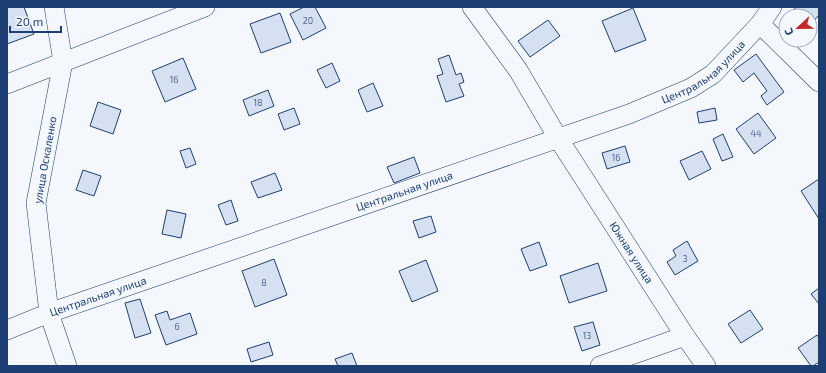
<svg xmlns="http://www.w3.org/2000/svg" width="826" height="373" viewBox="0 0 826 373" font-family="'Exo 2',sans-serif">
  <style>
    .building { fill: #d5e0f0; stroke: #1d3f73 }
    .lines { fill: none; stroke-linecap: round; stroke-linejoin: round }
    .minor-casing { stroke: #1d3f73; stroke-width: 20 }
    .minor { stroke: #f4f7fb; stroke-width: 19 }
    .labels { text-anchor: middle; stroke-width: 3; stroke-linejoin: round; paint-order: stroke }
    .number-label { font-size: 9px; fill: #4b6792 }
    .street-label { font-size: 11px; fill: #1d3f73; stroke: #f4f7fb }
  </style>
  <rect width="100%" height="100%" fill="#f4f7fb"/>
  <path class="building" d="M10 7H24L34 34 7 44V8Z
    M304 7H315L326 28 303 40 290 14Z
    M796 7H819V15L810 25V16H788Z
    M633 8 646 40 615 52 602 21Z
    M280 13 291 42 261 53 250 24Z
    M548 20 560 36 530 57 518 41Z
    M756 54 784 92 767 105 761 96 767 91 754 73 743 82 734 70Z
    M449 55 456 75 461 73 464 82 459 84 464 96 446 102 437 76 443 74 438 59Z
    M183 58 196 89 165 102 152 71Z
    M332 63 340 81 326 88 317 70Z
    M373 83 383 106 367 112 358 90Z
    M268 90 274 106 249 116 243 100Z
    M98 102 121 110 113 134 90 126Z
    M294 108 300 124 284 130 278 114Z
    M715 108 717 120 699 123 697 112Z
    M758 113 776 138 754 154 736 129Z
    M723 134 733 157 722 161 713 139Z
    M625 146 630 162 607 169 602 153Z
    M190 148 196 164 186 168 180 151Z
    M702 151 711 169 689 180 680 161Z
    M414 157 420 173 394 183 387 167Z
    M83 170 101 176 94 196 76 190Z
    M275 173 282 190 258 198 251 182Z
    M819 179V219L801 191Z
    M231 200 238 221 226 225 218 205Z
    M167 210 186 214 181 238 162 234Z
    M431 216 436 232 419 238 413 221Z
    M687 241 698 261 675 275 667 262 676 256 673 250Z
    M539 242 547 265 530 271 521 249Z
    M274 259 287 295 255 307 242 271Z
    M426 260 438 291 412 302 399 271Z
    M598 263 607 291 569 303 560 276Z
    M819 288V304L811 294Z
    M140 299 151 333 135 338 125 303Z
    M750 310 763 329 741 343 728 324Z
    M167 311 170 320 190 313 197 334 166 345 155 315Z
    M593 322 600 345 582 351 574 327Z
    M817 335 819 338V362L813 366H811L798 348Z
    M269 342 273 355 251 362 247 349Z
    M352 353 357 366H338L335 359Z"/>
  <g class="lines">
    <defs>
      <g id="minor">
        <path d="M54 7 63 62 36 203 49 313 67 366"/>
        <path id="s1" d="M472 7 518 70 558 138 685 336 706 366"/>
        <path d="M760 24 819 82"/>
        <path d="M7 84 205 7"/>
        <path id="s2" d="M7 330 49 313 629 114 691 88 713 74 760 24 772 7"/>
        <path d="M600 366 685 336"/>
      </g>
    </defs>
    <use href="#minor" class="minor-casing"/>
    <use href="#minor" class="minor"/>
  </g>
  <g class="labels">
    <g class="number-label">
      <text x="308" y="24">20</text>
      <text x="174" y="83">16</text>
      <text x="258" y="106">18</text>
      <text x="756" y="137">44</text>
      <text x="616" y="161">16</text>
      <text x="685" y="262">3</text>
      <text x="264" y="286">8</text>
      <text x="177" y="330">6</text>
      <text x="587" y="339">13</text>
    </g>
    <g class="street-label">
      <text dy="4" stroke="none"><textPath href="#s2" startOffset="745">Центральная улица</textPath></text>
      <text transform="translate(45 160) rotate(-80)" y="4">улица Оскаленко</text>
      <text dy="4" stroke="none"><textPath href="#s2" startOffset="421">Центральная улица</textPath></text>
      <text dy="4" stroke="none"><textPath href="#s1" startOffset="293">Южная улица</textPath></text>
      <text dy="4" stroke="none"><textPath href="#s2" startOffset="97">Центральная улица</textPath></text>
    </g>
  </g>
  <rect width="826" height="373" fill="none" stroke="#1d3f73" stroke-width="16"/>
  <g transform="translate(798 28) rotate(248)"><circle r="19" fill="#f4f7fb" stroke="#9eadc5"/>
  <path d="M0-3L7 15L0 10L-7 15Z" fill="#c62828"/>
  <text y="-6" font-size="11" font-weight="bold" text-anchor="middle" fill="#1d3f73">С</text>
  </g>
  <path d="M10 26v6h51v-6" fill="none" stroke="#1d3f73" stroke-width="2"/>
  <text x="16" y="26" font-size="12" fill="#1d3f73" stroke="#f4f7fb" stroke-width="3" paint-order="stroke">20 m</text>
</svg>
